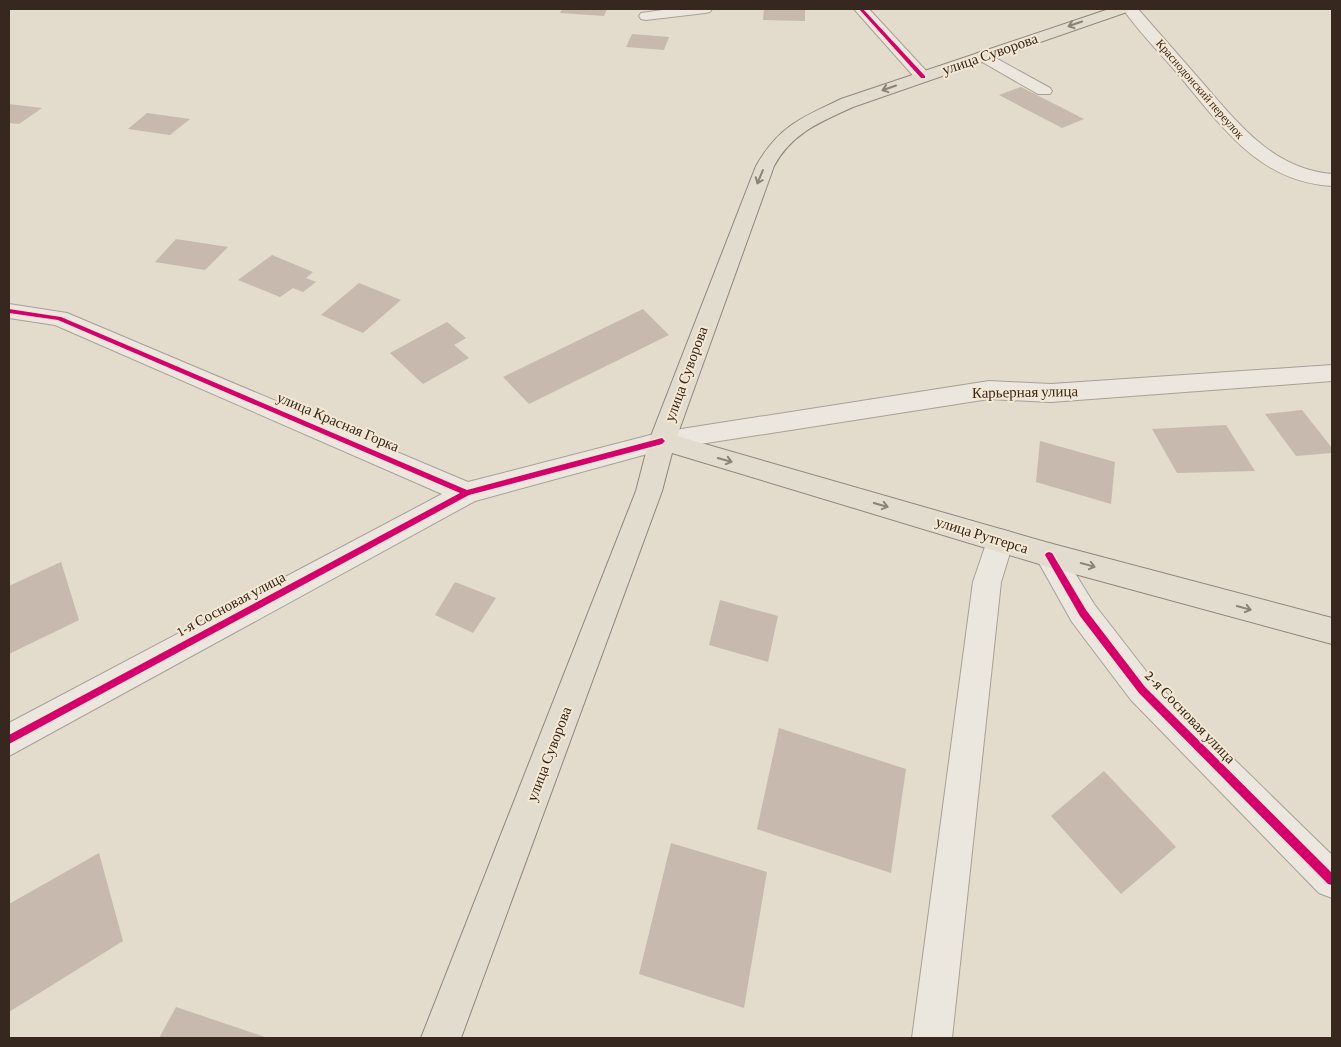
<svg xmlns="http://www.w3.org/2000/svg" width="1341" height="1047" font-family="'Crimson Pro',serif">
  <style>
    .building { fill: #c7b9ad }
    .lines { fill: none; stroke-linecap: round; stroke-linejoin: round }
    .minor-casing { stroke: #a8a096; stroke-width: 2 }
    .major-casing { stroke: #8e867c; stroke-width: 2 }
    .minor { fill: #ebe6de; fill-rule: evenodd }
    .major { fill: #e2dccf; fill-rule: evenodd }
    .cycleway-casing { stroke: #f4e8d3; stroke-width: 3 }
    .cycleway { fill: #d6006c; fill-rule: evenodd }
    .oneway { stroke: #8c8276 }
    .labels { text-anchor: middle; stroke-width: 4; stroke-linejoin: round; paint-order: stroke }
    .far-street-label { font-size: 12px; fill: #36281e; stroke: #f4e8d3 }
    .street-label { font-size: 15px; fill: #36281e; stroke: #f4e8d3 }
  </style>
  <rect width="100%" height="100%" fill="#e3dbcc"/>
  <!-- building -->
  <path class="building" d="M 562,9 L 607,9 L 604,16 L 560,13 Z
    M 764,9 L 805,10 L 805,21 L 763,20 Z
    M 632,34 L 669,37 L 664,50 L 626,47 Z
    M 1021,87 L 1084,119 L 1062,128 L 999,95 Z
    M 9,104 L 42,108 L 19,124 L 9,123 Z
    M 147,113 L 190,119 L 170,135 L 128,129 Z
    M 176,239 L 228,247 L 205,270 L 155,262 Z
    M 272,255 L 313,272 L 306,278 L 316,282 L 303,292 L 293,288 L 280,297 L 238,280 Z
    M 359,283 L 401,300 L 363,333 L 321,315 Z
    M 643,309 L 669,335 L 529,404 L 503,377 Z
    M 447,322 L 466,338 L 454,345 L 469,358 L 423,384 L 390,353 Z
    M 1302,410 L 1332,448 L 1332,453 L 1296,456 L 1265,414 Z
    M 1226,425 L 1255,471 L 1177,473 L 1152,429 Z
    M 1040,441 L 1115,462 L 1111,504 L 1036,482 Z
    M 61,562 L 79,620 L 9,654 L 9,586 Z
    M 455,582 L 496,598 L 473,633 L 435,615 Z
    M 720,600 L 778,616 L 768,662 L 709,645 Z
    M 779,728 L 906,769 L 891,873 L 757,829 Z
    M 1104,771 L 1176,847 L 1121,894 L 1051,816 Z
    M 671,843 L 767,872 L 744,1008 L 639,974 Z
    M 99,853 L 123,941 L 9,1012 L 9,904 Z
    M 176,1007 L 268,1038 L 159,1038 Z"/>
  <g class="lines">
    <defs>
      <path id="minor" d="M 670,9 L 712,9 L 710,12 L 705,13 L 646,20 L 641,19 L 639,16 L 641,13 Z
        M 854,9 L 869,9 L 929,74 L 931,77 L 929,80 L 917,80 Z
        M 1123,9 L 1138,9 C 1159,33 1180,57 1201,81 C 1238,123 1272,169 1332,174 L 1332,186 C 1258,182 1221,125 1177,73 C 1159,52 1139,32 1123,9 Z
        M 983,51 L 1050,88 L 1052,91 L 1050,94 L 1038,94 L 977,59 L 975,56 L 977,53 Z
        M 9,304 L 67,313 L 468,482 L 662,432 L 989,381 L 1051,384 L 1332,365 L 1332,381 L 1051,402 L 989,399 L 662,450 L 475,501 L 9,756 L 9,723 L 442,494 L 55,325 L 9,318 Z
        M 1000,529 L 1010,532 L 1014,540 L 1001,582 L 952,1038 L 912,1038 L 973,582 L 990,532 Z
        M 1049,543 L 1059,547 L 1094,604 L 1153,680 L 1332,855 L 1332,898 L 1319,893 L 1131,700 L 1072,622 L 1039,563 L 1035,555 L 1039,547 Z"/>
      <path id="major" d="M 1109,9 L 1129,9 L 1127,12 L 853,107 C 820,122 792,133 774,166 L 677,436 L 1049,543 L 1332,618 L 1332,644 L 1049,567 L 672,453 L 662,491 L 461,1038 L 421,1038 L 636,491 L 649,441 L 756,166 C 779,126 801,118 841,99 Z"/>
    </defs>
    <!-- minor casing -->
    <use href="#minor" class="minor-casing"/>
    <!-- major casing -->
    <use href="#major" class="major-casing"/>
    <!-- minor -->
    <use href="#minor" class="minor"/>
    <!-- major -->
    <use href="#major" class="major"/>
    <defs>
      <path id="cycleway" d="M 859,9 L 863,9 L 925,76 L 925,78 L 921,78 Z
        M 9,309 L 61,317 L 467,490 L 662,438 L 665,441 L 662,444 L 469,495 L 9,744 L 9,735 L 460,493 L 58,320 L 9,313 Z
        M 1049,552 L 1052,553 L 1086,610 L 1145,687 L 1332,873 L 1332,885 L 1328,884 L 1139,693 L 1080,616 L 1045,555 L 1046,553 Z"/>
    </defs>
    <!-- cycleway casing -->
    <use href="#cycleway" class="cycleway-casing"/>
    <!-- cycleway -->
    <use href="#cycleway" class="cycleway"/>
  </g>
  <!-- one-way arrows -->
  <defs><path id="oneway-shaft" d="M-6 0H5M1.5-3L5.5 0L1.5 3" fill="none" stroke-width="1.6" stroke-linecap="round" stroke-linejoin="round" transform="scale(1.25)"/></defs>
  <g class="oneway">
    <use href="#oneway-shaft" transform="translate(1075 24) rotate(161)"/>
    <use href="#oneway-shaft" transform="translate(889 88) rotate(161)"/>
    <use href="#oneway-shaft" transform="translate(760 177) rotate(113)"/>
    <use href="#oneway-shaft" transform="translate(725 460) rotate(16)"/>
    <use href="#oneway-shaft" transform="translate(881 505) rotate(16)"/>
    <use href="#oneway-shaft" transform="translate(1088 565) rotate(15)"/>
    <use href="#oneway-shaft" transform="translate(1244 608) rotate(15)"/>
  </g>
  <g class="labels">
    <!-- far-street labels -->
    <g class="far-street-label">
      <text transform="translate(1200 89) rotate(49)" y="4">Краснодонский переулок</text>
    </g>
    <!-- street labels -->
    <g class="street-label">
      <text transform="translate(990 54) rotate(-19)" y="5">улица Суворова</text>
      <text transform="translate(686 374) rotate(-70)" y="5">улица Суворова</text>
      <text transform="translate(1025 392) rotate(-1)" y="5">Карьерная улица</text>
      <text transform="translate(338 422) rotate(23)" y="5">улица Красная Горка</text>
      <text transform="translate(982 535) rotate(17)" y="5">улица Рутгерса</text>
      <text transform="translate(231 604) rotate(-28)" y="5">1-я Сосновая улица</text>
      <text transform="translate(1190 717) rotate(46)" y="5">2-я Сосновая улица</text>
      <text transform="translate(549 754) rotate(-69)" y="5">улица Суворова</text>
    </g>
  </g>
  <!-- border -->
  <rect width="1341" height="1047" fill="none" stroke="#36281e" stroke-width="20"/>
</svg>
